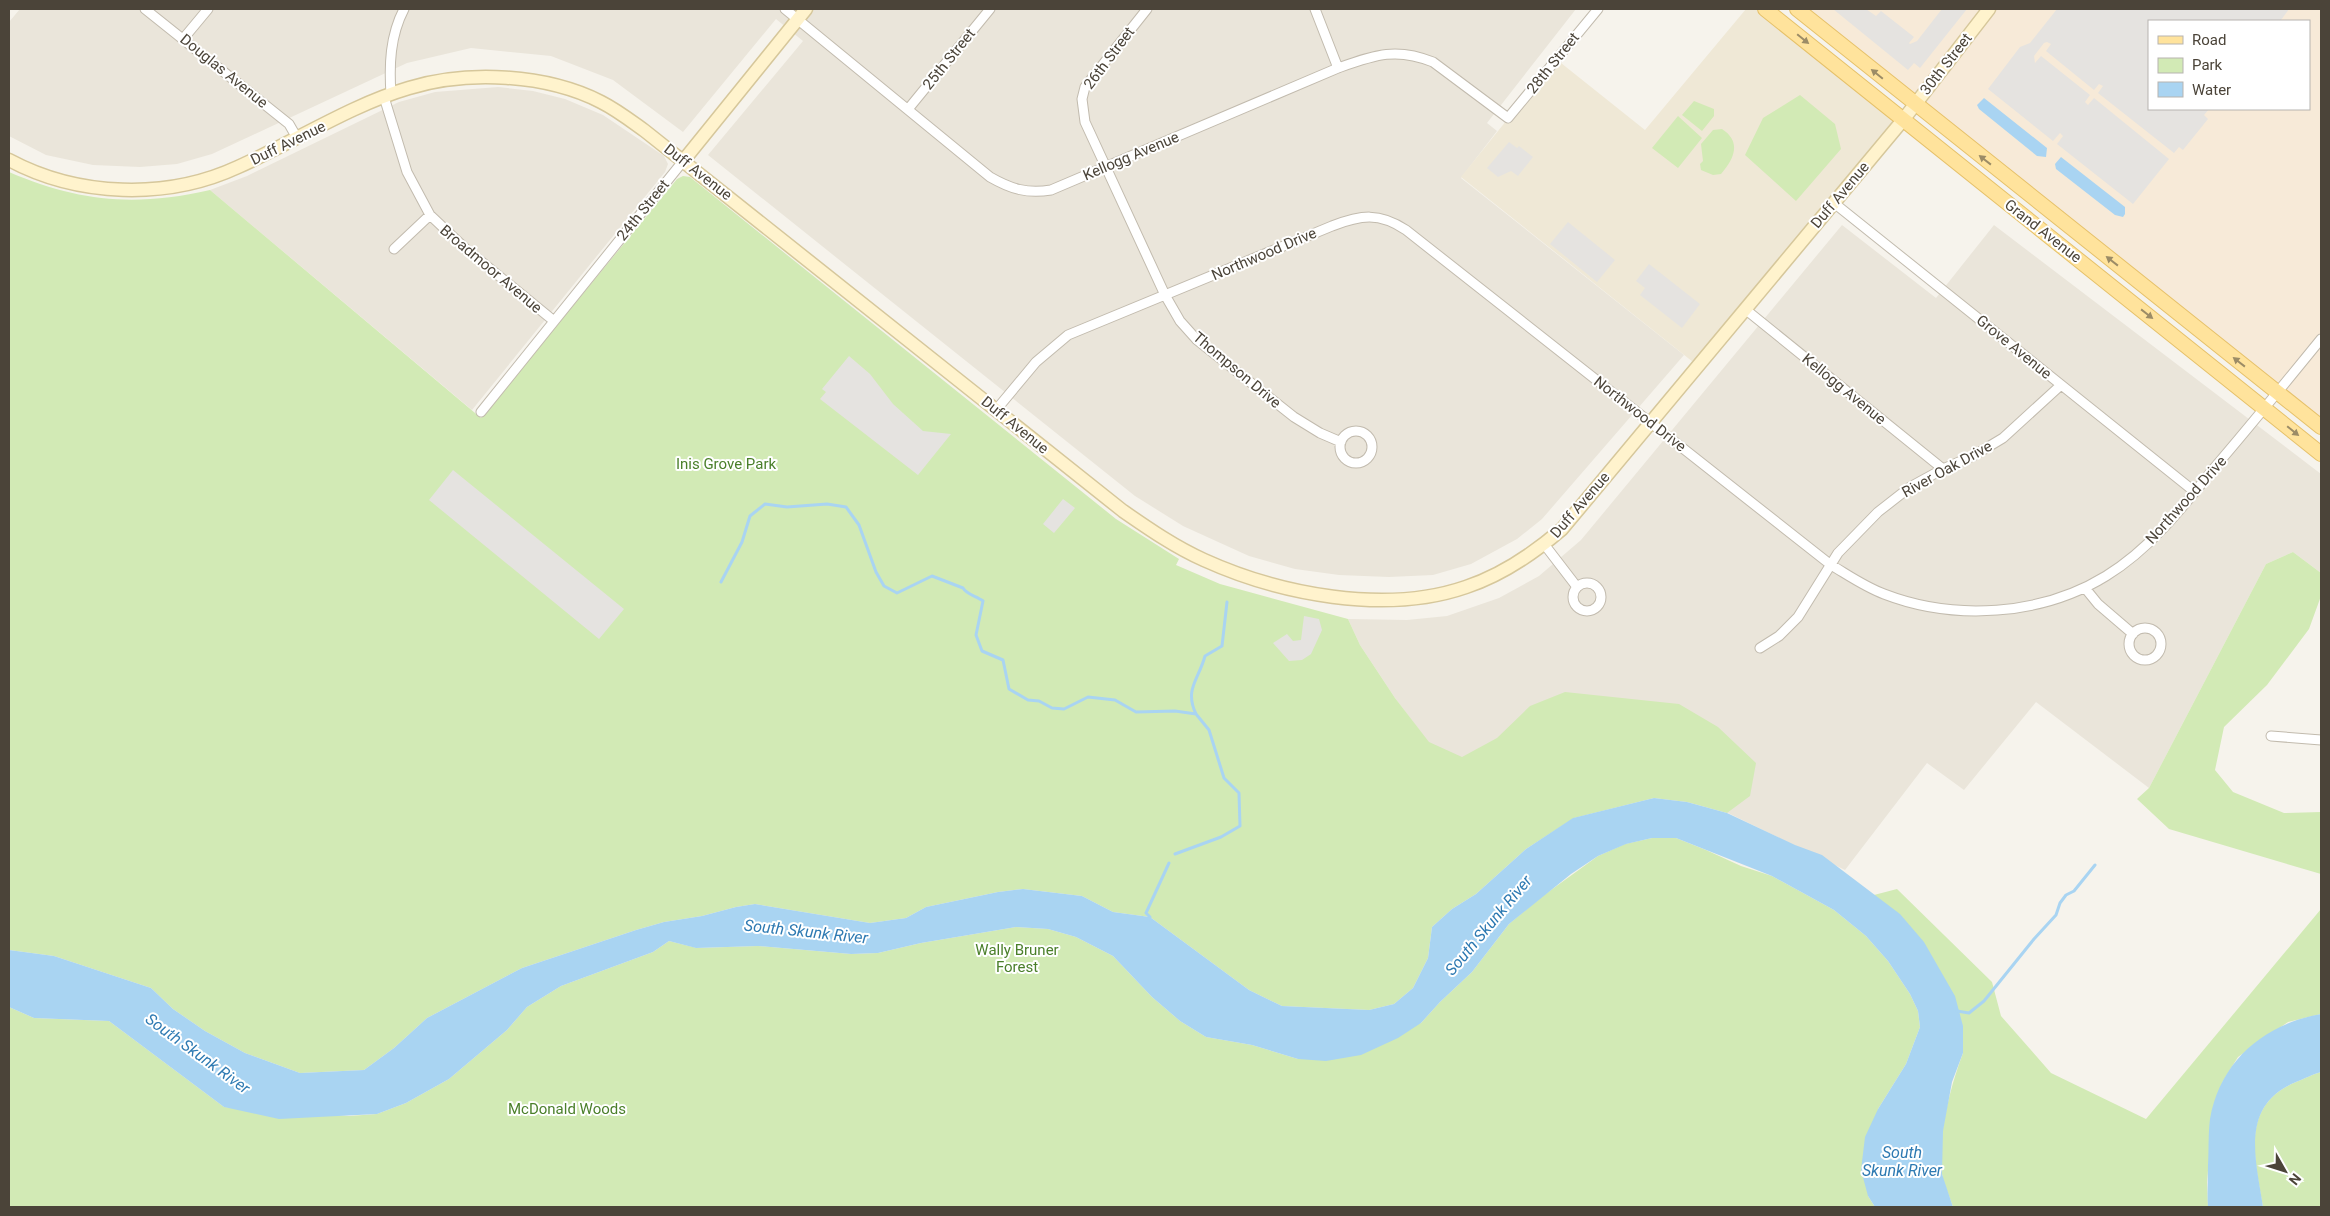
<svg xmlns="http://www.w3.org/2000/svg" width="2330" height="1216" font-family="Roboto,sans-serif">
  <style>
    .residential { fill: #eae5da }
    .commercial { fill: #f7ead8; fill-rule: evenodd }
    .education { fill: #efe8d6 }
    .green { fill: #d2eab5 }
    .parking { fill: #e5e3e0 }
    .water { fill: #a9d4f2 }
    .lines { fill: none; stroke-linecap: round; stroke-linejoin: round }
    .stream { stroke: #a9d4f2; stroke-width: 3 }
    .street-casing { stroke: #c2bbae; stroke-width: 11 }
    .secondary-casing { stroke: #d6c79b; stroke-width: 15 }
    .primary-casing { stroke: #e6c16a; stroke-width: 16 }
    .street { stroke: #fff; stroke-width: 9 }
    .secondary { stroke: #fff3cd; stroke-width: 12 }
    .primary { stroke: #ffe39c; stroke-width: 14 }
    .oneway { fill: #9c8c66 }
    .labels { text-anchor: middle; stroke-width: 4; stroke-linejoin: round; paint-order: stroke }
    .street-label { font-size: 15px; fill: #4b4439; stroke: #fff }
    .park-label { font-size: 15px; fill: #4a7f2a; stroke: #fff }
    .water-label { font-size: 16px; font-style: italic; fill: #2e7ab2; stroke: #fff }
  </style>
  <rect width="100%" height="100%" fill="#f6f3ec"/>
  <!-- residential -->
  <path class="residential" d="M 20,9 L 1576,9 L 1487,123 L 1497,131 L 1461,178 L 1684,355 L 1542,519 L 1517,539 L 1471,564 L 1433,575 L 1389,577 L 1339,575 L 1295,569 L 1249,556 L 1183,526 L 1135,496 L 708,155 L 803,41 L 776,19 L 683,132 L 613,80 L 551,56 L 471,48 L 407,63 L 212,154 L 177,164 L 140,167 L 93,165 L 46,155 L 9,136 L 9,22 Z
    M 498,87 L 533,91 L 565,99 L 603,115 L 664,156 L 668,164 L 665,172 L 472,410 L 210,190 L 247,176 L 399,102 L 435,92 Z
    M 1842,225 L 1936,298 L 1994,225 L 2321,474 L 2321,573 L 2293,552 L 2266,564 L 2149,788 L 2036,702 L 1964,790 L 1927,763 L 1845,870 L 1656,778 L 1499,836 L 1395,698 L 1360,645 L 1348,619 L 1407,620 L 1447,616 L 1499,598 L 1539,576 L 1581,540 Z"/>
  <!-- commercial -->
  <path class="commercial" d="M 1803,9 L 2321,9 L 2321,419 ZM 2149,21 L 2309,21 L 2309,109 L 2149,109 Z"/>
  <!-- education -->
  <path class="education" d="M 1746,9 L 1765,9 L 1903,120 L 1698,366 L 1461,177 L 1556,59 L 1645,130 Z"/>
  <!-- green -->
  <path class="green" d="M 1800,95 L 1835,124 L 1841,149 L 1796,201 L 1745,155 L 1763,118 Z
    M 1694,101 L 1714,109 L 1714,116 L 1702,131 L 1682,115 Z
    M 1678,116 L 1702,138 L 1678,168 L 1652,148 Z
    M 1722,129 C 1742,142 1734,159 1721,174 L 1713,175 L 1701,170 L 1700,164 L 1703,161 L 1701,144 L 1713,130 Z
    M 9,172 C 79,202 135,207 210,190 L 481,418 L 677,179 L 683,176 L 690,177 L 1116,519 L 1179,559 L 1176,565 L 1220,584 L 1348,619 L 1360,645 L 1395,698 L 1429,742 L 1462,757 L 1497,738 L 1530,706 L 1565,692 L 1679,704 L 1718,727 L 1756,763 L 1750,796 L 1727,813 L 1687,802 L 1654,798 L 1574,818 L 1526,849 L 1476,894 L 1452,909 L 1432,927 L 1428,958 L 1413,988 L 1394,1004 L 1369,1010 L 1282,1006 L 1249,990 L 1150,917 L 1113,912 L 1082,896 L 1023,889 L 998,892 L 926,907 L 906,918 L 870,923 L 755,904 L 736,907 L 702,916 L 664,922 L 636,930 L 522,968 L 427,1018 L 394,1048 L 364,1070 L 300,1073 L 245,1053 L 205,1031 L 173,1009 L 151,988 L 54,956 L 9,950 Z
    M 2293,552 L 2321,573 L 2321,596 L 2309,629 L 2267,685 L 2224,727 L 2215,770 L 2233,792 L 2284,813 L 2321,812 L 2321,874 L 2169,829 L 2137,799 L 2149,788 L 2266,564 Z
    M 1652,838 L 1676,838 L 1706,850 L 1741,866 L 1772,876 L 1834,910 L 1866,936 L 1888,961 L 1910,994 L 1918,1011 L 1920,1027 L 1906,1064 L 1878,1109 L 1868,1196 L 1875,1207 L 9,1207 L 9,1007 L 34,1018 L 109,1021 L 224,1107 L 349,1116 L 377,1114 L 406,1103 L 449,1079 L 507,1030 L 527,1007 L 561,986 L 653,952 L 669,941 L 697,948 L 758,946 L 851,954 L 878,953 L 921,943 L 1016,927 L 1048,929 L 1076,937 L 1113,956 L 1152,997 L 1180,1021 L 1206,1037 L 1252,1045 L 1298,1059 L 1421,1023 L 1440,1002 L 1472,972 L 1509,924 L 1540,898 L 1598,856 L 1625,844 Z
    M 1897,889 L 1992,982 L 2001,1016 L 2051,1073 L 2146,1119 L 2321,909 L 2321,1014 L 2288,1022 L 2238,1057 L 2223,1081 L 2214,1104 L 2207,1182 L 2208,1207 L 1953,1207 C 1950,1197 1944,1185 1942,1174 C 1937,1137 1950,1088 1963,1053 L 1874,895 Z
    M 2321,1072 L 2321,1207 L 2263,1207 C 2255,1159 2239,1106 2296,1082 C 2304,1079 2313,1074 2321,1072 Z"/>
  <!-- parking -->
  <path class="parking" d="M 1833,9 L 1866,9 L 1876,16 L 1881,11 L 1914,37 L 1909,43 L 1910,44 L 1917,41 L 1942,9 L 1967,9 L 1920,68 L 1914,63 L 1908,70 Z
    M 2057,9 L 2289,9 L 2281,20 L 2282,21 L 2149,21 L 2149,109 L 2209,109 L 2204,115 L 2208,119 L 2183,150 L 2179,147 L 2174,153 L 2098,93 L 2103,86 L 2099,84 L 2094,90 L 2046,51 L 2051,44 L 2047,42 L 2044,43 L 2034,56 L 2035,63 L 2041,56 L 2090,95 L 2085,102 L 2088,105 L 2094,98 L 2169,159 L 2133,204 L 2057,144 L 2063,136 L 2060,133 L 2053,141 L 1988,89 L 2020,47 L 2030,43 Z
    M 1509,142 L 1517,148 L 1519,146 L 1533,157 L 1518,176 L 1511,171 L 1498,177 L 1487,168 Z
    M 1568,222 L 1615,260 L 1597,282 L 1550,244 Z
    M 1649,264 L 1700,304 L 1682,328 L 1640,295 L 1645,288 L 1636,281 Z
    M 849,356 L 870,374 L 893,404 L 923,431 L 951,434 L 918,475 L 820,399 L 826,392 L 822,389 Z
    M 453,470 L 624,609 L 599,639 L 429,500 Z
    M 1063,499 L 1075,508 L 1054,533 L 1043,524 Z
    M 1304,616 L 1319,619 L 1322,630 L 1311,654 L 1302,660 L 1289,661 L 1273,643 L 1287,634 L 1293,641 L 1301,640 Z"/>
  <!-- water -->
  <path class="water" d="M 1984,98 L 2047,148 L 2046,157 L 2037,156 L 1979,109 L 1977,105 Z
    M 2061,157 L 2125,207 L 2125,214 L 2123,217 L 2115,215 L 2056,169 L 2055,164 Z
    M 1654,798 L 1687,802 L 1727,813 L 1795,845 L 1822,855 L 1900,914 L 1924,942 L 1955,996 L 1963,1026 L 1963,1053 L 1952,1082 L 1943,1131 L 1942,1174 L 1953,1207 L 1875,1207 L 1868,1196 L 1861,1170 L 1865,1137 L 1878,1109 L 1906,1064 L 1920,1027 L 1918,1011 L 1910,994 L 1888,961 L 1866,936 L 1834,910 L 1772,876 L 1676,838 L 1652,838 L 1626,844 L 1598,856 L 1571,874 L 1509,924 L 1472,972 L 1440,1002 L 1421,1023 L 1398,1038 L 1361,1055 L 1326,1061 L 1298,1059 L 1252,1045 L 1206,1037 L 1180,1021 L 1152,997 L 1113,956 L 1076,937 L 1048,929 L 1016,927 L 921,943 L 878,953 L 851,954 L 758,946 L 696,948 L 669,941 L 653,952 L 561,986 L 527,1007 L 507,1030 L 449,1079 L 406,1103 L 377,1114 L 279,1119 L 224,1107 L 109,1021 L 34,1018 L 9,1007 L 9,950 L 54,956 L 151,988 L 173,1009 L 205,1031 L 245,1053 L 300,1073 L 364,1070 L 394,1048 L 427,1018 L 522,968 L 636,930 L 664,922 L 702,916 L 736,907 L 755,904 L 870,923 L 906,918 L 926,907 L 998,892 L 1023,889 L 1082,896 L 1113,912 L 1150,917 L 1249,990 L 1282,1006 L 1369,1010 L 1394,1004 L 1413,988 L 1428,958 L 1432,927 L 1452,909 L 1476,894 L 1526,849 L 1573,818 Z
    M 2321,1014 L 2321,1072 C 2313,1074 2304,1079 2296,1082 C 2239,1106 2256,1159 2263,1207 L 2208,1207 C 2207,1193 2208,1179 2208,1165 C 2209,1150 2208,1135 2210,1119 C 2220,1061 2264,1024 2321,1014 Z"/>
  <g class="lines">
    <!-- stream -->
    <path class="stream" d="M 721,582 L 742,542 L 750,516 L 765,504 L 787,507 L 827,504 L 846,507 L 859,525 L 876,572 L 884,586 L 897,593 L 932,576 L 963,588 C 967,595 977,596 983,601 L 976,635 L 982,651 L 1003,660 L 1009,689 L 1028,700 L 1039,701 L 1052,708 L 1064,709 L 1088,697 L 1115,700 L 1136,712 L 1175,711 L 1196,714 L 1209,730 L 1224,778 L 1239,793 L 1240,826 L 1221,837 L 1175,854
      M 1196,714 C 1184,689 1199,679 1205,656 L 1222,646 L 1227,602
      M 1148,921 L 1150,917 L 1146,913 L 1169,863
      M 1957,1011 L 1969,1013 L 1984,1001 L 2034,939 L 2056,915 L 2060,903 L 2066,895 L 2074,891 L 2095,865"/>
    <defs>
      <path id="street" d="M 145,9 L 289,124 L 297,138
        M 785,9 L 990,177 C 1011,189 1027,194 1051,190 L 1338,68 C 1375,55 1396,47 1433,62 L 1508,118 L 1598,9
        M 1147,9 L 1085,87 L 1082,99 L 1085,122 L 1165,295 L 1180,321 L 1197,340 L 1294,417 L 1320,433 L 1341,442
        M 1315,9 L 1338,68
        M 183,39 L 208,9
        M 391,94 C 389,65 390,36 404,9
        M 384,97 L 407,172 L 430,215 L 466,249 L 554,321
        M 909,108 L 990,9
        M 1834,203 L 2195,492
        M 394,249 L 430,215
        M 1745,309 L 1943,469
        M 996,410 L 1036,362 L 1068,335 L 1332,226 C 1361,215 1379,212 1406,230 L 1831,565 C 1848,575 1865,587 1884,594 C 1954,621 2041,616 2106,576 C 2150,549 2183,507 2215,467 C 2251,425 2286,382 2321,339
        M 481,412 L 684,160
        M1340 447a16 16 0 1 1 32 0a16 16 0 1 1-32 0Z
        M 1544,544 L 1577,587
        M1573 597a14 14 0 1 1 28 0a14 14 0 1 1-28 0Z
        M 2085,588 L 2098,604 L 2133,634
        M2129 644a16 16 0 1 1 32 0a16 16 0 1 1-32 0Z
        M 1760,648 L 1779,636 L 1798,617 L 1838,553 L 1878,512 L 1910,487 L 1943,469 L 1973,456 L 2003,438 L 2061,385
        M 2271,736 L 2321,740"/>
      <path id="secondary" d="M 9,160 C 78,197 167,200 238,167 C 294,142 351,105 409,88 C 468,70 546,74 601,102 C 617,110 631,121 645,131 L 1123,511 C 1149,529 1175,547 1204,560 C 1279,594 1385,615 1466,587 C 1502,575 1533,554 1562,529 L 1903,120 L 1989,9
        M 684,160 L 806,9"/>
      <path id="primary" d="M 1765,9 L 2321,454
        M 1797,9 L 2321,427"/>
    </defs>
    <!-- street casing -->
    <use href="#street" class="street-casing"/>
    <!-- secondary casing -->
    <use href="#secondary" class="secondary-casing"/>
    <!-- primary casing -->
    <use href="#primary" class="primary-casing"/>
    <!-- street -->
    <use href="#street" class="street"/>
    <!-- secondary -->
    <use href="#secondary" class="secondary"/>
    <!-- primary -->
    <use href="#primary" class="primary"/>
  </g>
  <!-- one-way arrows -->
  <defs><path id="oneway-solid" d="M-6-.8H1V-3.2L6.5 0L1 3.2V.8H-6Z" transform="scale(1.25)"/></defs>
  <g class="oneway">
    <use href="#oneway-solid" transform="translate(1803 39) rotate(39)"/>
    <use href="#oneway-solid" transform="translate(1877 74) rotate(-141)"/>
    <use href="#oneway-solid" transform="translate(1985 160) rotate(-142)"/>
    <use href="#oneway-solid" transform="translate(2112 261) rotate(-142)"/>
    <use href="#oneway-solid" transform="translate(2147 314) rotate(38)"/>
    <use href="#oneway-solid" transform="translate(2239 362) rotate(-142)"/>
    <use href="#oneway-solid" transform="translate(2293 431) rotate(39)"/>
  </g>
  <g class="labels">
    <!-- street labels -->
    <g class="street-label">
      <text transform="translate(1109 58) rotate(-53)" y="5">26th Street</text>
      <text transform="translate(949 59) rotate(-51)" y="5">25th Street</text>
      <text transform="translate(1553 63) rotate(-51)" y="5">28th Street</text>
      <text transform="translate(1946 64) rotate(-52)" y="5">30th Street</text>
      <text transform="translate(224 71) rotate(39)" y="5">Douglas Avenue</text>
      <text transform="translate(288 143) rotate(-26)" y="5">Duff Avenue</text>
      <text transform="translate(1131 156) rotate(-23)" y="5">Kellogg Avenue</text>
      <text transform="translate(698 172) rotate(38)" y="5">Duff Avenue</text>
      <text transform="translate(1840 195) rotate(-50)" y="5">Duff Avenue</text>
      <text transform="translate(643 210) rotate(-51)" y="5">24th Street</text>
      <text transform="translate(2043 231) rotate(38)" y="5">Grand Avenue</text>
      <text transform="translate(1264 254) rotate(-23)" y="5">Northwood Drive</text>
      <text transform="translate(491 269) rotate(40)" y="5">Broadmoor Avenue</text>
      <text transform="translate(2014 347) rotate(39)" y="5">Grove Avenue</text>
      <text transform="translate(1237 370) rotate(40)" y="5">Thompson Drive</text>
      <text transform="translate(1844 389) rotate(39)" y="5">Kellogg Avenue</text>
      <text transform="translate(1640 414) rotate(38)" y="5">Northwood Drive</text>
      <text transform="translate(1015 425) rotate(39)" y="5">Duff Avenue</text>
      <text transform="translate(1947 469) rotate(-29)" y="5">River Oak Drive</text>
      <text transform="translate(2186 500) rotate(-48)" y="5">Northwood Drive</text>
      <text transform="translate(1580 505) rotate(-49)" y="5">Duff Avenue</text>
    </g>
    <!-- park labels -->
    <g class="park-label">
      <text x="726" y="469">Inis Grove Park</text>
      <text x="1017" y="955">Wally Bruner<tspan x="1017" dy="17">Forest</tspan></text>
      <text x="567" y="1114">McDonald Woods</text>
    </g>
    <!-- water labels -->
    <g class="water-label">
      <text transform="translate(1488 925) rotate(-50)" y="6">South Skunk River</text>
      <text transform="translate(806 931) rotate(6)" y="6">South Skunk River</text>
      <text transform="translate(198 1053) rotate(36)" y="6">South Skunk River</text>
      <text x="1902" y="1158">South<tspan x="1902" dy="18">Skunk River</tspan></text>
    </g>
  </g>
  <!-- border -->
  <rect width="2330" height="1216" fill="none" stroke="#4b4439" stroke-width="20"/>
  <!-- legend -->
  <rect x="2148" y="20" width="162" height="90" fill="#ffffff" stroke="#b7b4b0"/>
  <rect x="2158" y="36" width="25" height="8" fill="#ffe39c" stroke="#b7b4b0"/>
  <text x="2192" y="45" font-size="15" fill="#4b4439">Road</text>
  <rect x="2158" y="58" width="25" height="15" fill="#d2eab5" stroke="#b7b4b0"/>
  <text x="2192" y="70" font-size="15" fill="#4b4439">Park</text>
  <rect x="2158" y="82" width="25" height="15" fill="#a9d4f2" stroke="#b7b4b0"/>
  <text x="2192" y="95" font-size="15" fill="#4b4439">Water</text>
  <!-- north arrow -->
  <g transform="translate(2285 1171) rotate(129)" stroke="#ffffff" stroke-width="4" paint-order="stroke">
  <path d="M0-4L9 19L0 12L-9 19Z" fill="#4b4439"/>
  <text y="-8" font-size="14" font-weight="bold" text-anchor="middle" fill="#4b4439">N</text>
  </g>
</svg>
